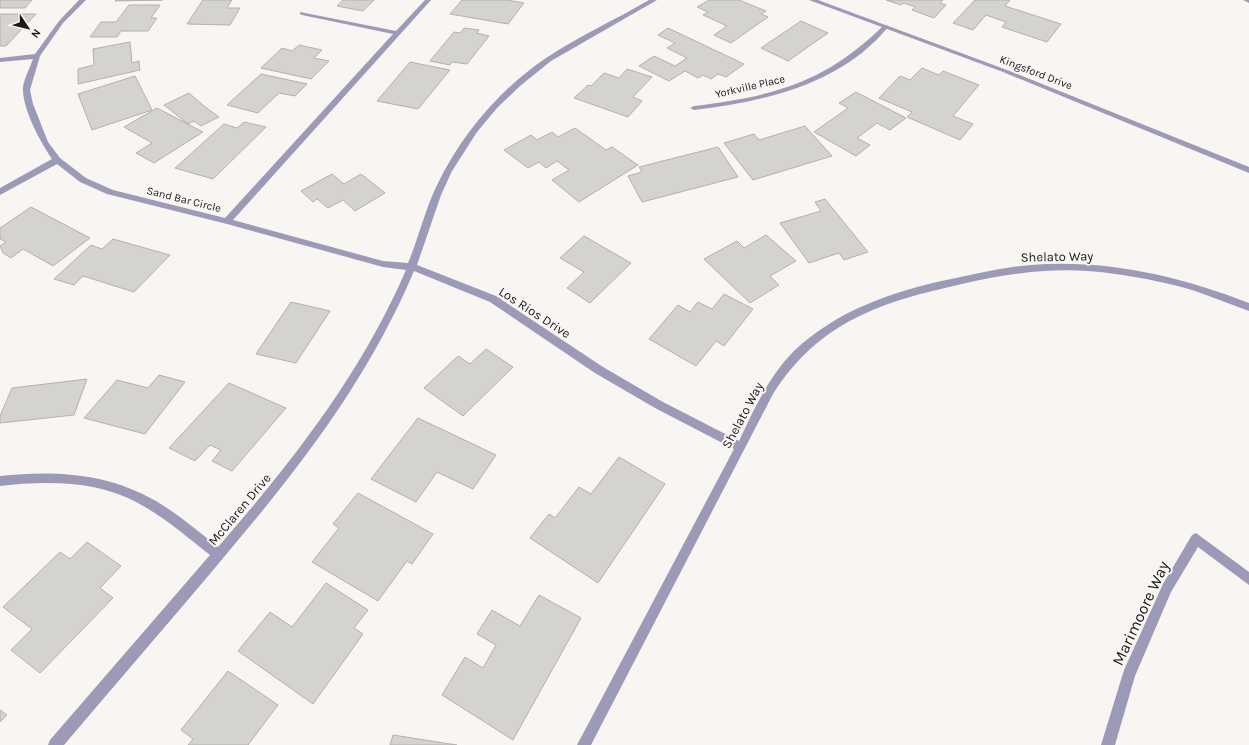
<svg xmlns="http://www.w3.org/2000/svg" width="1249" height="745" font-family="Karla,sans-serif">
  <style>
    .building { fill: #d5d3d0; stroke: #b3b1ae }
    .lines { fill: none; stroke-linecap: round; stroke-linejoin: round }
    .minor { fill: #9c9ab7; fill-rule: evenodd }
    .tertiary { fill: #9c9ab7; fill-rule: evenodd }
    .labels { text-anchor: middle; stroke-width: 4; stroke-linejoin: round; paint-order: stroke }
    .far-street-label { font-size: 11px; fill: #1a1919; stroke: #f9f5f3 }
    .street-label { font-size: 13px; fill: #1a1919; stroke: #f9f5f3 }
    .near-street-label { font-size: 16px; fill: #1a1919; stroke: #f9f5f3 }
  </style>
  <rect width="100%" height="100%" fill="#f9f5f3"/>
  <!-- building -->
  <path class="building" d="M 0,0 L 32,0 L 25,8 L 0,8 Z
    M 116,0 L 163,0 L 115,1 Z
    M 203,0 L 232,0 L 227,8 L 240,8 L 230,25 L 187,24 Z
    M 343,0 L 374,0 L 363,11 L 337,6 Z
    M 462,0 L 507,0 L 524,3 L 508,24 L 450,14 Z
    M 709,0 L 739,0 L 766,11 L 761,14 L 768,17 L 731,43 L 714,35 L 727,26 L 703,15 L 708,12 L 697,7 Z
    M 886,0 L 943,0 L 940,3 L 946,5 L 934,18 L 912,10 L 915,7 L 904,3 L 901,5 Z
    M 975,0 L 1010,0 L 1005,6 L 1061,24 L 1047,42 L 1002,27 L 1006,22 L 986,15 L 973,30 L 953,23 Z
    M 129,5 L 160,5 L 151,18 L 157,18 L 148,31 L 121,31 L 117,37 L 90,37 L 101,22 L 116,22 Z
    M 0,14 L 36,14 L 6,46 L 0,46 Z
    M 801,21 L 828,33 L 788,61 L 761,48 Z
    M 464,28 L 479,30 L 477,33 L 489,36 L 467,64 L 452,62 L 450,65 L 430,61 L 454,32 L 460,33 Z
    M 668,28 L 744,64 L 726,77 L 718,74 L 711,79 L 703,75 L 698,78 L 685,71 L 669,81 L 639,66 L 654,56 L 675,66 L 687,58 L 667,48 L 675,43 L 658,35 Z
    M 130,42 L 132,63 L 139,61 L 140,70 L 78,84 L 78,69 L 94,65 L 93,49 Z
    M 299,45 L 322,50 L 314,58 L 329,61 L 311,79 L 261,68 L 282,48 L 292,51 Z
    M 410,62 L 450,70 L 418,109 L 377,101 Z
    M 922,68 L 939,75 L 943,71 L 979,85 L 953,116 L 973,124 L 960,140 L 907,117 L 912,112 L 879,98 L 900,76 L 910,80 Z
    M 627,69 L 652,77 L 633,97 L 642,101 L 628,117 L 574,98 L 588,85 L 591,86 L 604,73 L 619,78 Z
    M 261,74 L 307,84 L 295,96 L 279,93 L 258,113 L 227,105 Z
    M 135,76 L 152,110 L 92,130 L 78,94 Z
    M 856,92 L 906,118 L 890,130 L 877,123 L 857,138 L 870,145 L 856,156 L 814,132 L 848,108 L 839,103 Z
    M 189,93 L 204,106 L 219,117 L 201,126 L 194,121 L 188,124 L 164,105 Z
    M 157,108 L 203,132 L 154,163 L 136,153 L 152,143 L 124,127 Z
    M 244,122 L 266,127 L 213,179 L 175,168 L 224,124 L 237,128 Z
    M 805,126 L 832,156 L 753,180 L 724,143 L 754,134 L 759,140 Z
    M 575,128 L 606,150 L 612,147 L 638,165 L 579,202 L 552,180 L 569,170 L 557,161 L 546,168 L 539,162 L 528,168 L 504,150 L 531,135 L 537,140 L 552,132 L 558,137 Z
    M 718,147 L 738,177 L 642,202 L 628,176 L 642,172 L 639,167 Z
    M 332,174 L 344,184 L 361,174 L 385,193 L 355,211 L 343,200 L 328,208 L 317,199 L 313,202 L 301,191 Z
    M 825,199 L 868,252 L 844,260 L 839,253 L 809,263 L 780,223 L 821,211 L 815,202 Z
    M 31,207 L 90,238 L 53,266 L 23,249 L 11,258 L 3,253 L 0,246 L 6,242 L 0,239 L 0,228 Z
    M 766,235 L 796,261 L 770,276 L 779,285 L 750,303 L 704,259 L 737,241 L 744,248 Z
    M 584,236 L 631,263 L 590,303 L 567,288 L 584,272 L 560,258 Z
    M 113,239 L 170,255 L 134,292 L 83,276 L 74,285 L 54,279 L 91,245 L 102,249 Z
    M 724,294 L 753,309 L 724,346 L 716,341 L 696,366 L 649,339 L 678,305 L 690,312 L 698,302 L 712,309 Z
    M 291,302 L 330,311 L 296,363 L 256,354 Z
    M 486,349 L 513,367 L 463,416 L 424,388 L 458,356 L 470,364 Z
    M 159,375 L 185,382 L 145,434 L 84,418 L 117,380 L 148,388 Z
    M 87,379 L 74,415 L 0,423 L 0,416 L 12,388 Z
    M 229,383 L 286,408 L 232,471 L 212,461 L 221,450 L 210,445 L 195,461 L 169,448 Z
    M 418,418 L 496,455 L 473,489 L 437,472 L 416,502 L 371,479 Z
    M 619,457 L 665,484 L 598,583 L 530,538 L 549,514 L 555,518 L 579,487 L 591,494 Z
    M 358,493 L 433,534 L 412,564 L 407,561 L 378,601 L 312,562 L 339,528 L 333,524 Z
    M 87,542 L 121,566 L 100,588 L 113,598 L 40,673 L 11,650 L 32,629 L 3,607 L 60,552 L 70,559 Z
    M 326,583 L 368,610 L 354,628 L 363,634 L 313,704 L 238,651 L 270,612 L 292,627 Z
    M 539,595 L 581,618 L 513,740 L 442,695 L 465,657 L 483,668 L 496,645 L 477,634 L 492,610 L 520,626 Z
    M 228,671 L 278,705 L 248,745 L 188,745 L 193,739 L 181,730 Z
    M 0,710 L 7,715 L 0,722 Z
    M 393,735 L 457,745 L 390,745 Z"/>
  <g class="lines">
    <!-- minor -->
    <path class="minor" d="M 79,0 L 86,0 L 63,23 L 40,56 L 30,90 L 33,104 L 48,142 L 60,158 L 86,178 L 113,190 L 225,218 L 393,34 L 302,15 L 300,14 L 300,12 L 396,31 L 425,0 L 431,0 L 233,220 L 383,261 L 408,263 C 419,237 425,209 438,183 C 462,134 500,89 546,58 C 579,36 615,20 649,0 L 657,0 L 551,61 L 520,86 L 497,108 L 477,132 L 452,171 L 441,195 L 417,265 L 496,296 L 603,367 L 663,402 L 739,441 C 754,409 769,376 794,351 C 837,310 894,291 951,279 C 977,274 1004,267 1031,265 C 1106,259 1179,276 1249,303 L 1249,311 C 1232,305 1215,298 1198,292 C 1171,283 1143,278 1115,274 C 1062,266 1014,272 962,284 C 881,302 820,321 773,394 L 591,745 L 577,745 L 734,449 L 655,408 L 595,373 L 490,302 L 414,271 C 364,389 290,479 209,575 C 161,632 112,688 64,745 L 48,745 L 50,740 L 210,555 C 187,537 164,517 138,503 C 96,480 46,481 0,486 L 0,476 C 54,470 108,473 156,501 C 178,514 198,531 218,547 C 292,462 361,374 406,270 L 383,267 L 227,224 L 107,194 L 80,182 L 57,164 L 0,195 L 0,188 L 52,159 C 41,143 24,112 23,91 C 22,82 30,68 33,59 L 0,62 L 0,58 L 35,54 L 59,21 Z
      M 1243,0 L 1249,0 L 1249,3 Z
      M 884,25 L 889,26 C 841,85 765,101 694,110 L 690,108 L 694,106 C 774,96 825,83 884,25 Z
      M 1196,533 L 1249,572 L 1249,585 L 1198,547 L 1171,592 L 1135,676 L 1115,745 L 1101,745 L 1124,670 L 1163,584 L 1192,535 Z"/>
    <!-- tertiary -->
    <path class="tertiary" d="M 809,0 L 818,0 L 1007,70 L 1249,167 L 1249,173 L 1003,72 Z"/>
  </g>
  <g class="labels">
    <!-- far-street labels -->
    <g class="far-street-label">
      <text transform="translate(1036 72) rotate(21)" y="4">Kingsford Drive</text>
      <text transform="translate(750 86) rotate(-13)" y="4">Yorkville Place</text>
      <text transform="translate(184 199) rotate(14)" y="4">Sand Bar Circle</text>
    </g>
    <!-- street labels -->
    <g class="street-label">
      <text transform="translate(1057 256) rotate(-1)" y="5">Shelato Way</text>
      <text transform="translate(535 312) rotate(33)" y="5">Los Rios Drive</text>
      <text transform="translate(742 415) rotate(-62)" y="5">Shelato Way</text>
      <text transform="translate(239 509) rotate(-50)" y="5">McClaren Drive</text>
    </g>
    <!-- near-street labels -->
    <g class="near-street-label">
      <text transform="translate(1140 613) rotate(-65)" y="6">Marimoore Way</text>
    </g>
  </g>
  <!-- north arrow -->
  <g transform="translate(28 28) rotate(125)" stroke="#f9f5f3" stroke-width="3" paint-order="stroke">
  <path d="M0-3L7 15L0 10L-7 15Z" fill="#1a1919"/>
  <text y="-6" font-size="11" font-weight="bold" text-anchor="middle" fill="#1a1919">N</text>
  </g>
</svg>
